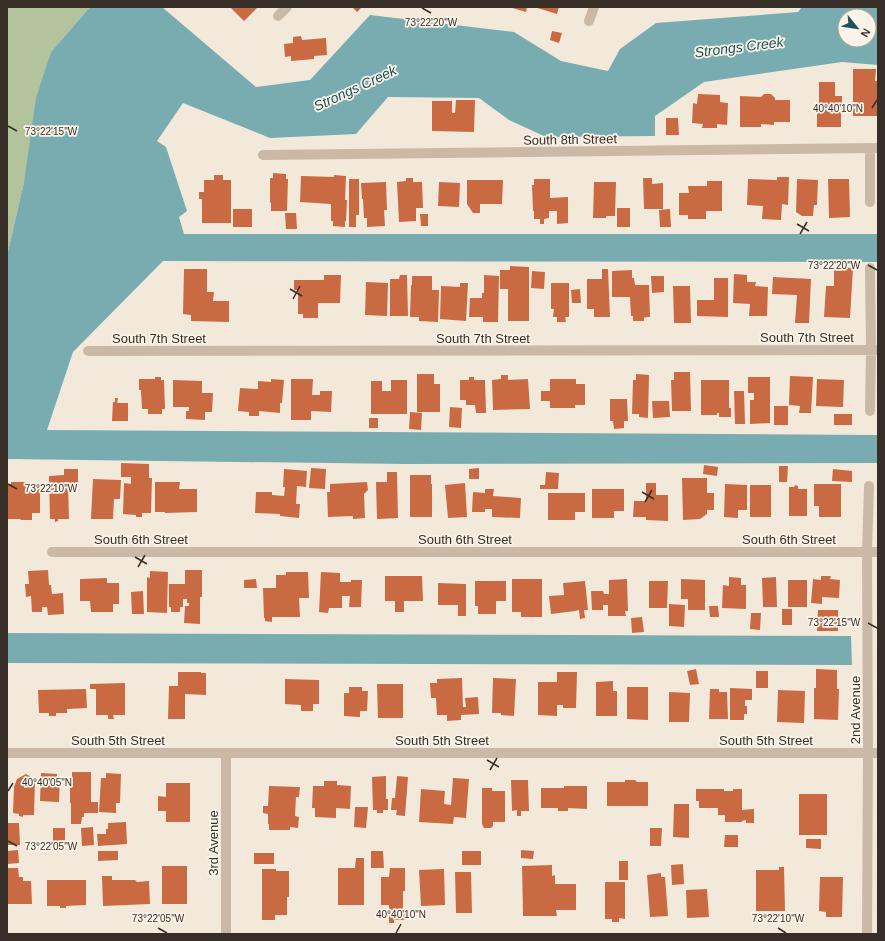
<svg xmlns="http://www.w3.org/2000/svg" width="885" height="941" font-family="Arial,sans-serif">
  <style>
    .green { fill: #b3c39b }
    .water { fill: #79acb1; fill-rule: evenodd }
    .building { fill: #ca6a42 }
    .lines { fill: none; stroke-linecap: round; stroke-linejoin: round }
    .minor { stroke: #cbb9a7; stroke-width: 10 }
    .ticks { fill: none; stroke: #382e28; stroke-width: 1.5 }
    .labels { text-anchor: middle; stroke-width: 3.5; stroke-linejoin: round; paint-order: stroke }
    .street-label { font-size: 13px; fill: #382e28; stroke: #faf3e8 }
    .water-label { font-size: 14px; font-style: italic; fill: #1c535b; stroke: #faf3e8 }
    .ticks-label { font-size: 10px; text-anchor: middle; fill: #382e28; stroke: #faf3e8; stroke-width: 3.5; stroke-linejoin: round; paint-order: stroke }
  </style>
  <rect width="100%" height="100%" fill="#f3e9db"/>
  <!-- green -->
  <path class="green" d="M 7,7 L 90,7 L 51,52 L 24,182 L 7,256 Z"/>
  <!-- water -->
  <path class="water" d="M 90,7 L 162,7 L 256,87 L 310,80 L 370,15 L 514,32 L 561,61 L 608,71 L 620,49 L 656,23 L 798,12 L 802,7 L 878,7 L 878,65 L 842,62 L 704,82 L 655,116 L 655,136 L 546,137 L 509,120 L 479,98 L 388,97 L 356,134 L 270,138 L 183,103 L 157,141 L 166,147 L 187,211 L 179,217 L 184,234 L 878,234 L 878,262 L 163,261 L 73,352 L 47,430 L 878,435 L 878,463 L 404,464 L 7,459 L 7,256 L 24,182 L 36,98 L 51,52 ZM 845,16 L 869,16 L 869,40 L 845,40 Z
    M 7,633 L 851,636 L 852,665 L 7,663 Z"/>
  <!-- building -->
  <path class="building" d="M 230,7 L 258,7 L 244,21 Z
    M 352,7 L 362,7 L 357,12 Z
    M 509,7 L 527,7 L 526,12 Z
    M 534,7 L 559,7 L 557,14 Z
    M 552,31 L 562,33 L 559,43 L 550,40 Z
    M 301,36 L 302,40 L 326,38 L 327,55 L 314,56 L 314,59 L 291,61 L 291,56 L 285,57 L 284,44 L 293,43 L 293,37 Z
    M 853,69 L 876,69 L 875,81 L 878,81 L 878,116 L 853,116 Z
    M 819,82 L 835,82 L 835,96 L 842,96 L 842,105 L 839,105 L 839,112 L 841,112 L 841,127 L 817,127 L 817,108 L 819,108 Z
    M 698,94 L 720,95 L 720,102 L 728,103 L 727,125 L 717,124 L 717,128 L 702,128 L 703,124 L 692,123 L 693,103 L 697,104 Z
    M 764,94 L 771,94 L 775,98 L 775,100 L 790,100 L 790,122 L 774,122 L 774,125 L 761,124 L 761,127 L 740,127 L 740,96 L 761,97 Z
    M 456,100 L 475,100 L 474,132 L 432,131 L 432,101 L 452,101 L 452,113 L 455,113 Z
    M 666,118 L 678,118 L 679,135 L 666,135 Z
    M 273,173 L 286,174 L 286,179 L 288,179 L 287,211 L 271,211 L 271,203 L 270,202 L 270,178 L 273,178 Z
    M 214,175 L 223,175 L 223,180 L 231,180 L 231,223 L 202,223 L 202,199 L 199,199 L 199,192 L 204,192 L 204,180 L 214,180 Z
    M 334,175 L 346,176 L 345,200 L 347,200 L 346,221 L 345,221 L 345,227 L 333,226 L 333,221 L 331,221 L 331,204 L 300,202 L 301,176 L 334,177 Z
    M 777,177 L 789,177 L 788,205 L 782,204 L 781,220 L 762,219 L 763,206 L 747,205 L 748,179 L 777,180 Z
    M 406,178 L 413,178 L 413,182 L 422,182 L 423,208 L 416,208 L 416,221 L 399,222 L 397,182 L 406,181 Z
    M 643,178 L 652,178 L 652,184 L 663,183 L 663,209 L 644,209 Z
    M 349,179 L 359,179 L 359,215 L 356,215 L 356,227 L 349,227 Z
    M 534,179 L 550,179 L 550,198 L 568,197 L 568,223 L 557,224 L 557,211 L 549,211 L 549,218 L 544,219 L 544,224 L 540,224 L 540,219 L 534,219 L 534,211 L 533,211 L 532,185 L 534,185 Z
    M 797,179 L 818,180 L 817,205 L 814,205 L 813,216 L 802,216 L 796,212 Z
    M 828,179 L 849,179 L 850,217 L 829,218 Z
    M 467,180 L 503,180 L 502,204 L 480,204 L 480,213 L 473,213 L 467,204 Z
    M 707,181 L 722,181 L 722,211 L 706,211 L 706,219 L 688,219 L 688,215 L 679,215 L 679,193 L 689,193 L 688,186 L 707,186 Z
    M 386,182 L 387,210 L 384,210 L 385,226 L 367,227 L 367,218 L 364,218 L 363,199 L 362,199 L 361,183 Z
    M 439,182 L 460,183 L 459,207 L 438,206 Z
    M 594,182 L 616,182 L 615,216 L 606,216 L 606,218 L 593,218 Z
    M 617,208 L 630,208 L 630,227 L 617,227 Z
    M 233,209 L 252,209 L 252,227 L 233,227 Z
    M 670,209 L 671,227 L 660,227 L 659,210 Z
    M 285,213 L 296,213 L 297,229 L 286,229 Z
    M 420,214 L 428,214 L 428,226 L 421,226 Z
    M 510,266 L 529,267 L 529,321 L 508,321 L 508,289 L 500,289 L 500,270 L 510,270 Z
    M 834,267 L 853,268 L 850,318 L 824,317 L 826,286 L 834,286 Z
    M 184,269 L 207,269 L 207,292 L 214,292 L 213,301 L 229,301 L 229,322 L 191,321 L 191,315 L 183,314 Z
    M 602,269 L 608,269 L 610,317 L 594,317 L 594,309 L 587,309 L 587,279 L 602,279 Z
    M 632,270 L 632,278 L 634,278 L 635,285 L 649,285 L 650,317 L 646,317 L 646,318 L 644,317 L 644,321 L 633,321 L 633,316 L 631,316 L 630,297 L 612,297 L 612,271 Z
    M 532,271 L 545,272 L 544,289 L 531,288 Z
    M 734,274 L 747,275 L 747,282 L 756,282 L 755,286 L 768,287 L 767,316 L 749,316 L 750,304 L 733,303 Z
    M 324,275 L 341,275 L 340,303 L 318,303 L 318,318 L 303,318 L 303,314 L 298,314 L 298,290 L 294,290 L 294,280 L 324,280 Z
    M 400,275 L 407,275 L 408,316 L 390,316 L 390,279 L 399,279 Z
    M 484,275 L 499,276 L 498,322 L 483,322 L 483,317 L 469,317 L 470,298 L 482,298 L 482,293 L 484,293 Z
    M 412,276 L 432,276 L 432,290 L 439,290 L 438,322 L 419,321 L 419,317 L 410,317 L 411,285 L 412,285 Z
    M 651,276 L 664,276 L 664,292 L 652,293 Z
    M 773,277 L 811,279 L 809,323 L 795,323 L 797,295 L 772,294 Z
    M 714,278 L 728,278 L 728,317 L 697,316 L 697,300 L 714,300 Z
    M 366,282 L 388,283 L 387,316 L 365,315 Z
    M 460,283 L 468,283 L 466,321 L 440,319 L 441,286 L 460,287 Z
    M 551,283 L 569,283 L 569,317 L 565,317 L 566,322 L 557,322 L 557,317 L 553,317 L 554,309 L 551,309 Z
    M 673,286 L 690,286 L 691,323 L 674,323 Z
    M 580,289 L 581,303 L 572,303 L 571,290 Z
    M 674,372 L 690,372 L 691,411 L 672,411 L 671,380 L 674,380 Z
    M 417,374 L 434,374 L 434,384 L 440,384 L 440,412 L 417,412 Z
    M 636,374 L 649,375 L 648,418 L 639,417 L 639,414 L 632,414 L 633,380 L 636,380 Z
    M 501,375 L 508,375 L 508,380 L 528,379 L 530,409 L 493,410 L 492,380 L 501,379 Z
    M 790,376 L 813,377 L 811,413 L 799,413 L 800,406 L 789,405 Z
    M 155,377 L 161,377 L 161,380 L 164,380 L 165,409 L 162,409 L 162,414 L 148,414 L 148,409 L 142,409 L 141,390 L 139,390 L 139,379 L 155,379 Z
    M 469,377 L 474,377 L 474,380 L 485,380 L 486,413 L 476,413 L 475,405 L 466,405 L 466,400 L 460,400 L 460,380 L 469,380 Z
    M 748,377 L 770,377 L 770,423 L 750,424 L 750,400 L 754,400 L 754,393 L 748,393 Z
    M 271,379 L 284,380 L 282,403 L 280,403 L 280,413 L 259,411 L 259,416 L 249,416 L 249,412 L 238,411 L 240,388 L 258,389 L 258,381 L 271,382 Z
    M 291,379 L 313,379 L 312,395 L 320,395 L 320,391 L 332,391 L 331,412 L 311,411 L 311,420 L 291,420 Z
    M 550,379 L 576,379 L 576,384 L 585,384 L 585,405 L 575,405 L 575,408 L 550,408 L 550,401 L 541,401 L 541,391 L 550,391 Z
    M 817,379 L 844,380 L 843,407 L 816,406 Z
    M 173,380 L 202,381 L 202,393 L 213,393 L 212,412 L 205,412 L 205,420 L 186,419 L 186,411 L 189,411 L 189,407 L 173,407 Z
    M 391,380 L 407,380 L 407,414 L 371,414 L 371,381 L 382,381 L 382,391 L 391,391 Z
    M 701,380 L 729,380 L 729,408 L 731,408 L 731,417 L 719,417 L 719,413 L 717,413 L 717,415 L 701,415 Z
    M 734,391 L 744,391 L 745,424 L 735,424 Z
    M 115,398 L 118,398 L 117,403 L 128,403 L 128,421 L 112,421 L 113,402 L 115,402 Z
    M 610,399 L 627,399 L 628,421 L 624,421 L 624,428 L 614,429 L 613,421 L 610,421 Z
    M 652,401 L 669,401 L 670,417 L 653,418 Z
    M 774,406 L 788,406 L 788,425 L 774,425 Z
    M 450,407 L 462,408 L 461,428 L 449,427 Z
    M 410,412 L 422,413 L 421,430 L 409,429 Z
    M 834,414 L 852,414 L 852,425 L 834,425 Z
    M 369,418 L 378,418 L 378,428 L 369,428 Z
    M 121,463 L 149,464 L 149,478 L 152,478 L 151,513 L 142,513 L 142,517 L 136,517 L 136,515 L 123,514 L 124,483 L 131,484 L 131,477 L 121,477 Z
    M 704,465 L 718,467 L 717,476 L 703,474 Z
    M 779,466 L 788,466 L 787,482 L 779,482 Z
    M 311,468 L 326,469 L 325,489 L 309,488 Z
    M 479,468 L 479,479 L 469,479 L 469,469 Z
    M 64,469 L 78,469 L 78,485 L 68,485 L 69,519 L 58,519 L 58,521 L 55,522 L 55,519 L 50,519 L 49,476 L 64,475 Z
    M 284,469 L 307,471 L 306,487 L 297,486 L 296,504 L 300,504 L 299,518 L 280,516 L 280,514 L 255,513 L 256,492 L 272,492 L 272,495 L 284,496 L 285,487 L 283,487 Z
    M 833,469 L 852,471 L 852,482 L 832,481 Z
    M 387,472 L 397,472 L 398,518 L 377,519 L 376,482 L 387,482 Z
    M 546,472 L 559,473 L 558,489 L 540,489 L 540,485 L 545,485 Z
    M 410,475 L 431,475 L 431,484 L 432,484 L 432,517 L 410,517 Z
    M 682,478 L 707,478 L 707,493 L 714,493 L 714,510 L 707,510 L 707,514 L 700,519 L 683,520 Z
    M 93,479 L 121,480 L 120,499 L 114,499 L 113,519 L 91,519 Z
    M 11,482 L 29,482 L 29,488 L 40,488 L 40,513 L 32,513 L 32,520 L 21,520 L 20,519 L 7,519 L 7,485 L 11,484 Z
    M 155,482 L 180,482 L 179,489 L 197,489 L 197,512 L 165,513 L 165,512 L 155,512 Z
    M 367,482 L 368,490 L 364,494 L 365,518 L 353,519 L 353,516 L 328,517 L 327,492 L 330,492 L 330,484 Z
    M 465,483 L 467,517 L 448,518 L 445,485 Z
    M 646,483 L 656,483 L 656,495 L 668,495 L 668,521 L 646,520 L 646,517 L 633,517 L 634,501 L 646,501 Z
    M 725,484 L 747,485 L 747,510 L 738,510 L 738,518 L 724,517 Z
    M 814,484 L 841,484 L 841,517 L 819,517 L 819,506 L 814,506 Z
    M 750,485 L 771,485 L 771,517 L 750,517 Z
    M 795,485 L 798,486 L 798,489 L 807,489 L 807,516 L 789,516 L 789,487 L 794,487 Z
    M 485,489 L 494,489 L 493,496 L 521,498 L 520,518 L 492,517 L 492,509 L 485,509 L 485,512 L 472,512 L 473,492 L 485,493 Z
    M 592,489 L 624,489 L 624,511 L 614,511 L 614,518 L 592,518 Z
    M 548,493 L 585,493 L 585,512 L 575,512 L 575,520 L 548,520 Z
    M 48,570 L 49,585 L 51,585 L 52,594 L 63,593 L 64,614 L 48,615 L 47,607 L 42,607 L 42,612 L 32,612 L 31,596 L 26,597 L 25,584 L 29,584 L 28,571 Z
    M 185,570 L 202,570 L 202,597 L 200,597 L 200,624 L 184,623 L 185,606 L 189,606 L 189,603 L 187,603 L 187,599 L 183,599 L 183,607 L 180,607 L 180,612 L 171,612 L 171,607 L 169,607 L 169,584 L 185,584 Z
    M 150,571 L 168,572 L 167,613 L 147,612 L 147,577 L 150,578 Z
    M 286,572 L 308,572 L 309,598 L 299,598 L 300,617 L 272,617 L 272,622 L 265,621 L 265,618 L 264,618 L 263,588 L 276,588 L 276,575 L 286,575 Z
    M 321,572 L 340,573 L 340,582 L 351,582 L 351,580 L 362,580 L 361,607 L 349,607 L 350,596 L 342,596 L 342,608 L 329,608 L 328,613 L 319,612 Z
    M 385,576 L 422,576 L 423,601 L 404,601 L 404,612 L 395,612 L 395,601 L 385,601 Z
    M 821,576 L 831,576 L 830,579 L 840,580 L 839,598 L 822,597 L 822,604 L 811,603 L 813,579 L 821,580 Z
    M 729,577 L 741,578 L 741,585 L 746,585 L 746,609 L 722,608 L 723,585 L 729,586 Z
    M 776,577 L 777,607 L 763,607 L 762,578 Z
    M 107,578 L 107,583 L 119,583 L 119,604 L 113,604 L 113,612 L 91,612 L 90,601 L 80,601 L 80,579 Z
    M 256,579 L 257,588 L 244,588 L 244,580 Z
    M 512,579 L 542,579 L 542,617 L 521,617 L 521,612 L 512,612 Z
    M 627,579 L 628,611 L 625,611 L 626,616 L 608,616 L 608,605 L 603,605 L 603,610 L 592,610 L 591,591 L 603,591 L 604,594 L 609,594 L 609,580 Z
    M 681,579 L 705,580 L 705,610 L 688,610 L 688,599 L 681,599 Z
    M 788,580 L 807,580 L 807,607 L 788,607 Z
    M 475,581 L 506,581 L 506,601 L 496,601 L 496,614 L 478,614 L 478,606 L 475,606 Z
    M 585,581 L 588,610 L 584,610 L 585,618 L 580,619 L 579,610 L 575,611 L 551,614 L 549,596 L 564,595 L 563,583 Z
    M 649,581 L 668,581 L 667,608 L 649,608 Z
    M 438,583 L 466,584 L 466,616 L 458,616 L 458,605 L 438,605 Z
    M 143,591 L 144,614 L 132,614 L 131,592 Z
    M 669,604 L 685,605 L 684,627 L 669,626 Z
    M 709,606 L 718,606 L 719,617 L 710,617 Z
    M 782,609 L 792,609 L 792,625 L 782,625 Z
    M 818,610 L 838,610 L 838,631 L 817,631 Z
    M 751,613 L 761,613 L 760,630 L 750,629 Z
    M 642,617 L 644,632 L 632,633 L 631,618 Z
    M 696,669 L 699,684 L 690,685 L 687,671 Z
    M 816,669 L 837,670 L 837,689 L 839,689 L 838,720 L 814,719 L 814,688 L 816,688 Z
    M 756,671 L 768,671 L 768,688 L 756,688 Z
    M 178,672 L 201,672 L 201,673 L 206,673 L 206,695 L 185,694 L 185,719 L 168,719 L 169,686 L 178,686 Z
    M 557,672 L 577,672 L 576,708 L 563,708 L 563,705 L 557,705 L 557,716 L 538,715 L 538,682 L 557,682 Z
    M 462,678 L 463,707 L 466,707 L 465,698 L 478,697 L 479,714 L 461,715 L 461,720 L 447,721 L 447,715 L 437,715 L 436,698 L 431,698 L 430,683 L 437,683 L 437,679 Z
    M 493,678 L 516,679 L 514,716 L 501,715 L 501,713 L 492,713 Z
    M 285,679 L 319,680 L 319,704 L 313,704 L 313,711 L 301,711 L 301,705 L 285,704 Z
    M 613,681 L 613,691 L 617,691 L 617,716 L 596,716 L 596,682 Z
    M 125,683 L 125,715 L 113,715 L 114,719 L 108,719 L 108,715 L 96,715 L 96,689 L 90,689 L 90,684 Z
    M 377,684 L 403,684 L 403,718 L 378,718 Z
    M 349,687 L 362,687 L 362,691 L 368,691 L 367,711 L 360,711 L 360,717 L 344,716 L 344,693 L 349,693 Z
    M 627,687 L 648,687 L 648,720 L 627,719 Z
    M 730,688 L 752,689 L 752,700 L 745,700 L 745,706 L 747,706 L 747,714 L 744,714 L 744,720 L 730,720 Z
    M 86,689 L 87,708 L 67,709 L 67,713 L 56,713 L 56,716 L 49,716 L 49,713 L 39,713 L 38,690 Z
    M 710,689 L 719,689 L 719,692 L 727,692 L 728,719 L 709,719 Z
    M 778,690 L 805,691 L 804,723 L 777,722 Z
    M 669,692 L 690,693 L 689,722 L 669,722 Z
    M 72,772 L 91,772 L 91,802 L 98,802 L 98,813 L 84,813 L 84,817 L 82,817 L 81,824 L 71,824 L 71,803 L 70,803 L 70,778 L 72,778 Z
    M 41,773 L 57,774 L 57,778 L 60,778 L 59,802 L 40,801 Z
    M 106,773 L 121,774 L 120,803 L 116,803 L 116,813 L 99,812 L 101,778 L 106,778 Z
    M 26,774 L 35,779 L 34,815 L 23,815 L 23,817 L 19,816 L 19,814 L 13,813 L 14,787 L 17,779 Z
    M 386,776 L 386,799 L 388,799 L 388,810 L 383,810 L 383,813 L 377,813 L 377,810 L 373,810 L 372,777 Z
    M 397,776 L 408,777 L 405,816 L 396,815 L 397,810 L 391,810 L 392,798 L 395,798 Z
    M 453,778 L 469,779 L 466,818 L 454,817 L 453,824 L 419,822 L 421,789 L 445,791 L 444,804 L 451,805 Z
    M 511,780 L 528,780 L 529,811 L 521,811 L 521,816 L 517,816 L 517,810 L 512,811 Z
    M 625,780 L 635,780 L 637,782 L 648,782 L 648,806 L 607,806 L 607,782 L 625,782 Z
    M 324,781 L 337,781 L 337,785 L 351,786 L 350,809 L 336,808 L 336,818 L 315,817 L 315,808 L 312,808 L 313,786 L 324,786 Z
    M 166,783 L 190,783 L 190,822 L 166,822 L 166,811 L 158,811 L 158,796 L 166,797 Z
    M 269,786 L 300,787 L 299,797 L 296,797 L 295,816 L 299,817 L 298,828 L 290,827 L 290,830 L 269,830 L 269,824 L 268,824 L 268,814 L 263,813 L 263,806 L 268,806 Z
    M 564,786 L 587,786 L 587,809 L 568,808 L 568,811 L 558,811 L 558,808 L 541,808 L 541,788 L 564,788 Z
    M 482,788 L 492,788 L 492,791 L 505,791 L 505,822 L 493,822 L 493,826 L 491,828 L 484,828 L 482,824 Z
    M 696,789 L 724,789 L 724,791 L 733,791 L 733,789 L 742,789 L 742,810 L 754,809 L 754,823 L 746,823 L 746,820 L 742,821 L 742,822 L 725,822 L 725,815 L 718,815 L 718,808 L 699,808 L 699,801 L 696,801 Z
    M 799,794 L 827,794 L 827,835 L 799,835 Z
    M 674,804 L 689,804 L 689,838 L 673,837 Z
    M 355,807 L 368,807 L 366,828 L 354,827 Z
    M 126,822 L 127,844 L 98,846 L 97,834 L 106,834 L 106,829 L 108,829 L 108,823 Z
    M 7,823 L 19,823 L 20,845 L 7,845 Z
    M 93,827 L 94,845 L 82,846 L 81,828 Z
    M 53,828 L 65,828 L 65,844 L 53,844 Z
    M 650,828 L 662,828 L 661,846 L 650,846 Z
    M 725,835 L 738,835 L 738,847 L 724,847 Z
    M 806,839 L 821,839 L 821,849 L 806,848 Z
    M 18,850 L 19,863 L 7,864 L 7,851 Z
    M 521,850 L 534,851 L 533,859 L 521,858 Z
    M 98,851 L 118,851 L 118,860 L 98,861 Z
    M 371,851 L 383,851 L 384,868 L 371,868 Z
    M 462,851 L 481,851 L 481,865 L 462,865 Z
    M 254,853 L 274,853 L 274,864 L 254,864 Z
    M 356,858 L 364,858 L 364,905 L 338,905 L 338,868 L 355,868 Z
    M 619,861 L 628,861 L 628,880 L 619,880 Z
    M 683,864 L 684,884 L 672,885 L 671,865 Z
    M 552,865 L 552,876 L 555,875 L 555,884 L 576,884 L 576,910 L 556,910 L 557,916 L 523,916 L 522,866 Z
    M 162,866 L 187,866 L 187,904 L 162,904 Z
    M 779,867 L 784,867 L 785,911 L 756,911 L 756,870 L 779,870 Z
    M 7,868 L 18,868 L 19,877 L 23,877 L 23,881 L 31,881 L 32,904 L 7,904 Z
    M 390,868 L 405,868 L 405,891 L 403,891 L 403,912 L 406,912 L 406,920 L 394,920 L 394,923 L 389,923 L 389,905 L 381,905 L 381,877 L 389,877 Z
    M 262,869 L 276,869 L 276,871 L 289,871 L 289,897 L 287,897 L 287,915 L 275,915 L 275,920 L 262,920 Z
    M 444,869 L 445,905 L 421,906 L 419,870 Z
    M 455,872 L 471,872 L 472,913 L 456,913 Z
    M 661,873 L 661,877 L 665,877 L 668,916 L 650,917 L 647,875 Z
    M 102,876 L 112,876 L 112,880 L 135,880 L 137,882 L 149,881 L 150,904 L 103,906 Z
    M 820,877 L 843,877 L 842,917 L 826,917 L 826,912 L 819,911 Z
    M 47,880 L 86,880 L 86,905 L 66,906 L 66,908 L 60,908 L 60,906 L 47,906 Z
    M 605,882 L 625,882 L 625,919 L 619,918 L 619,922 L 612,922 L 612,919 L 605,919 Z
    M 707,889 L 709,917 L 687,918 L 686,890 Z"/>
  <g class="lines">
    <!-- minor -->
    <path class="minor" d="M 278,16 L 287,7
      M 589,21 L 594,7
      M 870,149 L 870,202
      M 263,155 L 878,148
      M 88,351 L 878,350
      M 870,411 L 871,350 L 870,268
      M 52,552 L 878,552
      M 7,753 L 878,753
      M 226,753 L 226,934
      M 867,934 L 868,753 L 867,552 L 869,486"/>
  </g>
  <!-- ticks -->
  <path class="ticks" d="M 422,8 L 431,13M 872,108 L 877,100M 8,126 L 17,131M 797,224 L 809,231M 800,234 L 807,222M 868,265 L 877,270M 290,289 L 302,296M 293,299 L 300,286M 8,484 L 17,489M 642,492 L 654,499M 645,502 L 652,490M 135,557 L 147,564M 138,567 L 145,555M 868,623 L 877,628M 487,760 L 499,767M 490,770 L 497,758M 8,791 L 13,783M 8,841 L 17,846M 158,928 L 167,933M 778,928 L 786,933M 396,933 L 401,924"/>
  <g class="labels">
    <!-- street labels -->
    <g class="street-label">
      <text transform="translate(570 139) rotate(-1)" y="5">South 8th Street</text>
      <text x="807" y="342">South 7th Street</text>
      <text x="159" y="343">South 7th Street</text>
      <text x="483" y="343">South 7th Street</text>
      <text x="141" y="544">South 6th Street</text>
      <text x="465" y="544">South 6th Street</text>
      <text x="789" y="544">South 6th Street</text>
      <text transform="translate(855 710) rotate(-90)" y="5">2nd Avenue</text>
      <text x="118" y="745">South 5th Street</text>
      <text x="442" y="745">South 5th Street</text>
      <text x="766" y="745">South 5th Street</text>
      <text transform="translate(213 843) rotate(-90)" y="5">3rd Avenue</text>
    </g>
    <!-- water labels -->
    <g class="water-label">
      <text transform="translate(739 47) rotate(-7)" y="5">Strongs Creek</text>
      <text transform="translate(355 88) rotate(-25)" y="5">Strongs Creek</text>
    </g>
  </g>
  <g class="ticks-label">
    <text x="431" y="26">73°22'20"W</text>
    <text x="838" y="112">40°40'10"N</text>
    <text x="51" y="135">73°22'15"W</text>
    <text x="834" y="269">73°22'20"W</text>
    <text x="51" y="492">73°22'10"W</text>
    <text x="834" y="626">73°22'15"W</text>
    <text x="47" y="786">40°40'05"N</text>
    <text x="51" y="850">73°22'05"W</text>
    <text x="401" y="918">40°40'10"N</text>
    <text x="158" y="922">73°22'05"W</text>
    <text x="778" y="922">73°22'10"W</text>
  </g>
  <!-- border -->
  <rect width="885" height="941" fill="none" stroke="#382e28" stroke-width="16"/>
  <!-- north arrow -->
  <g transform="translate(857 28) rotate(120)"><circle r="19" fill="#faf3e8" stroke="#aca49b"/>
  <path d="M0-3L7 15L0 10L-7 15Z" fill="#1c535b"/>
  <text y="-6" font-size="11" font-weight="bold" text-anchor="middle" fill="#382e28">N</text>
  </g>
</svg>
